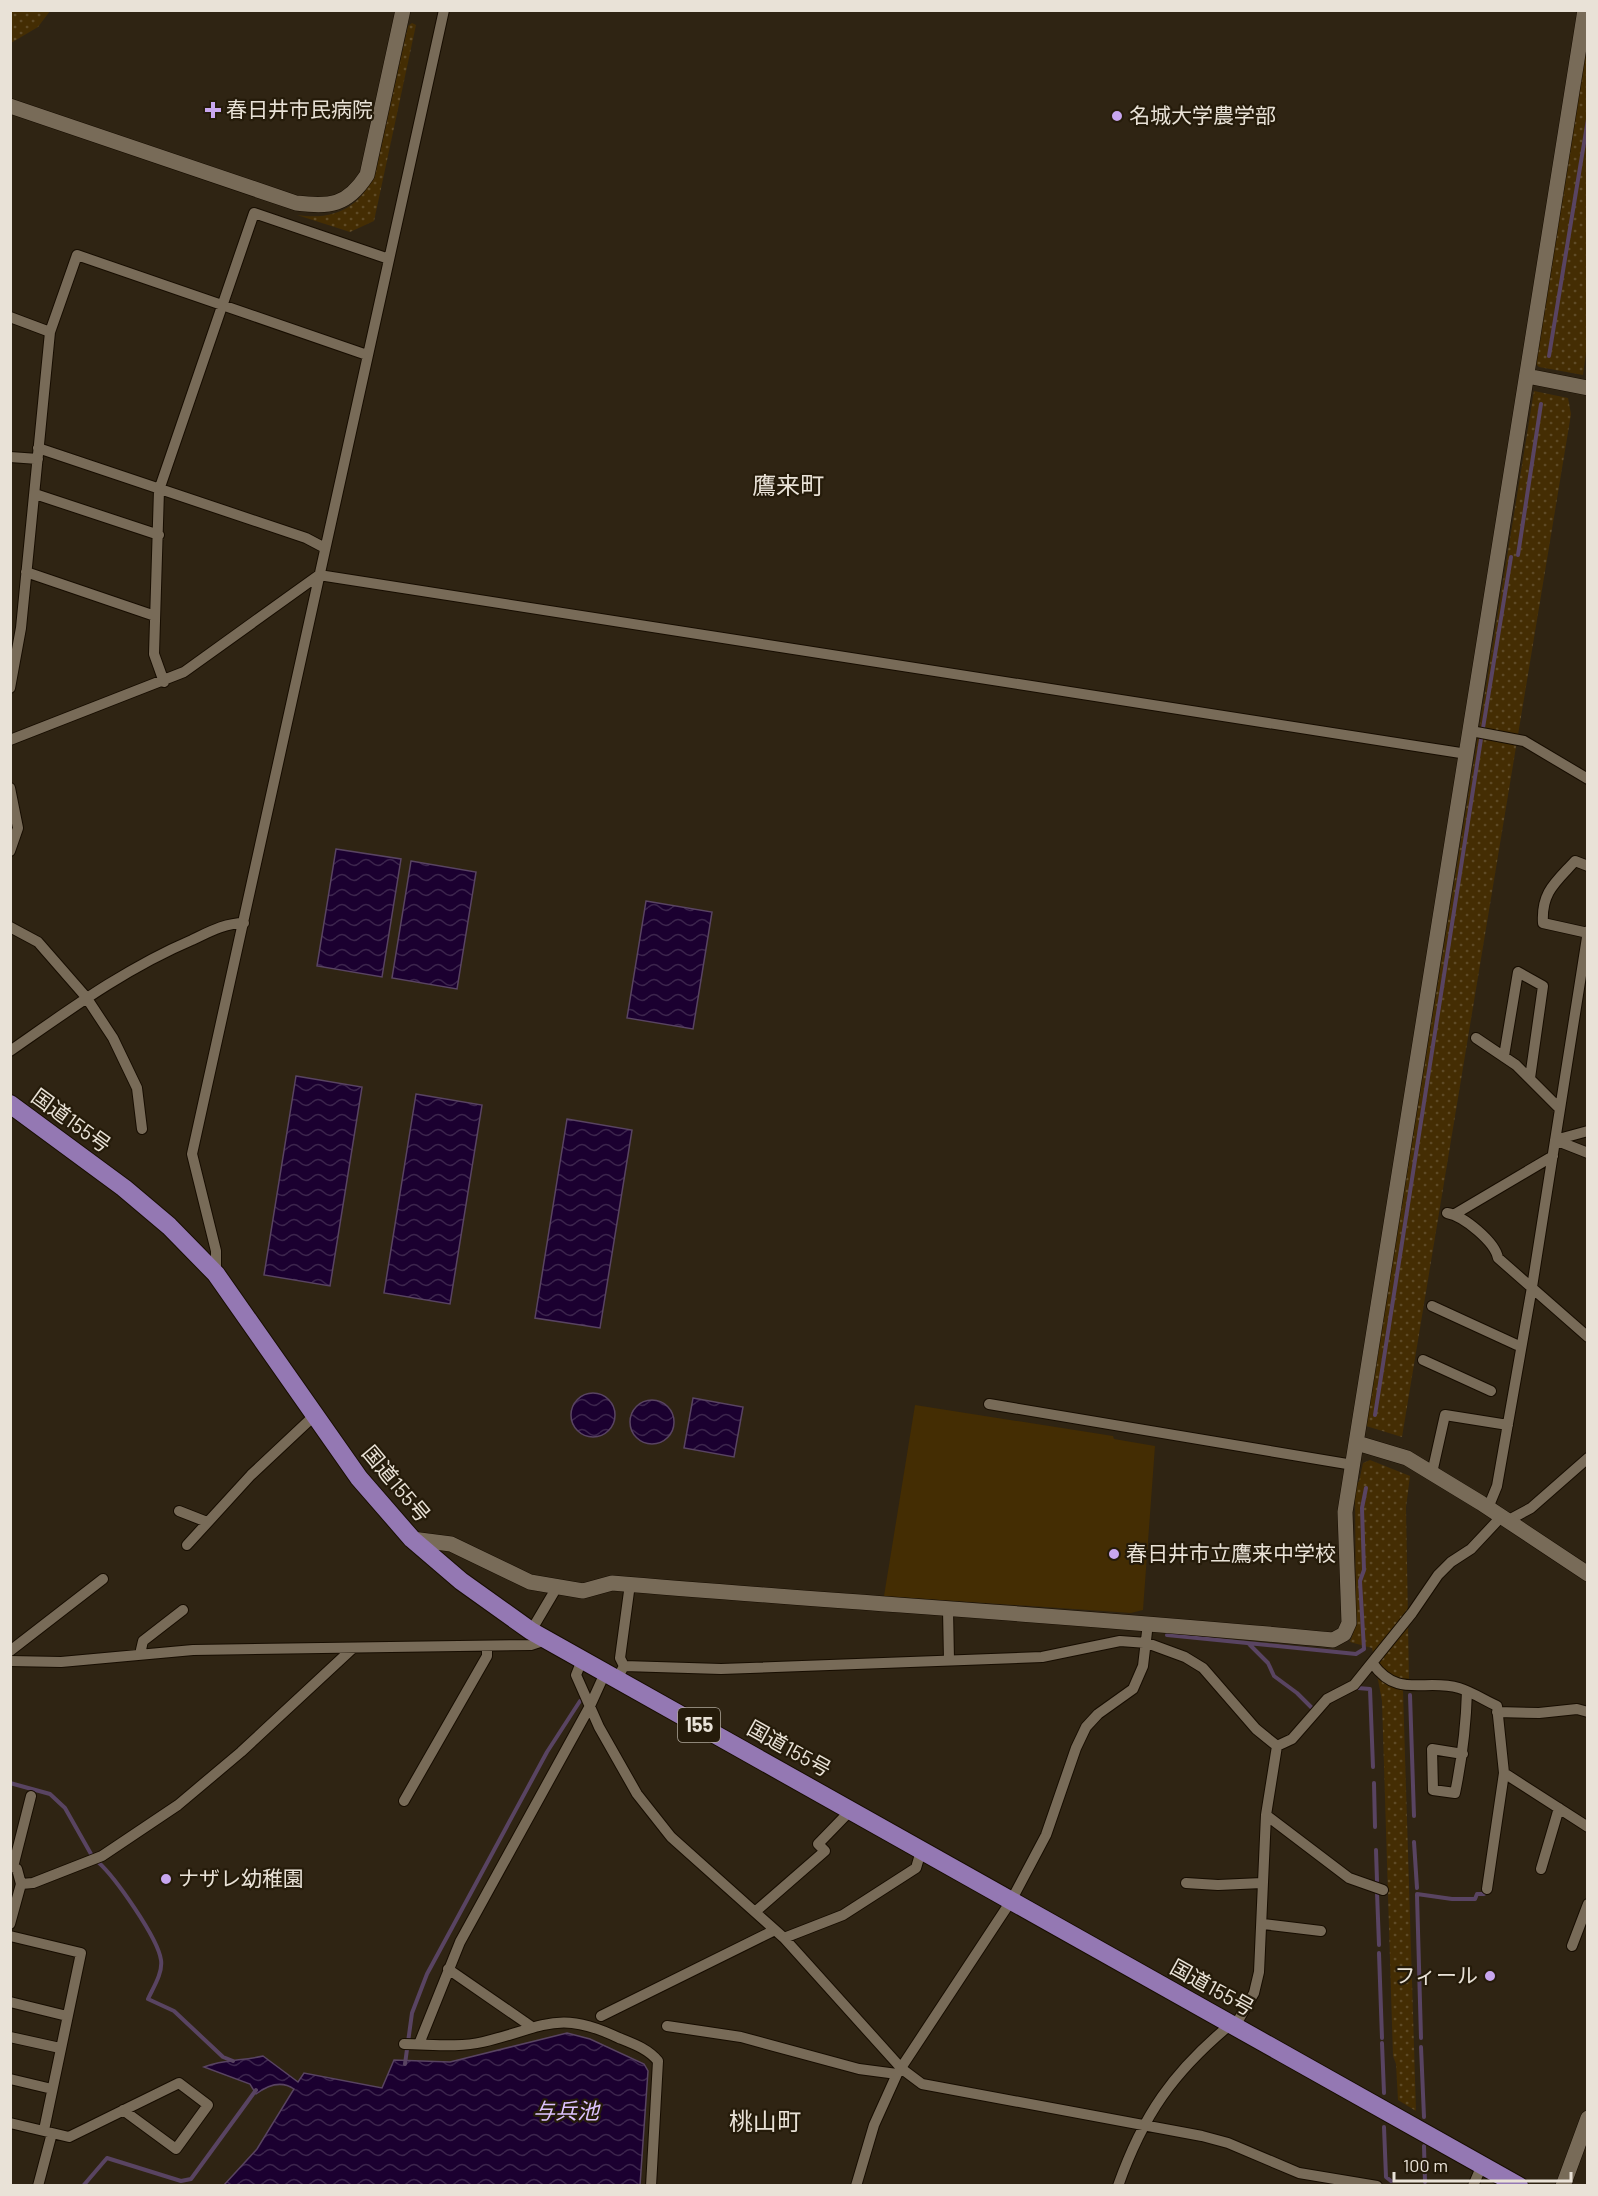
<svg xmlns="http://www.w3.org/2000/svg" width="1598" height="2196" font-family="Barlow,'Noto Sans JP',sans-serif">
  <style>
    .green { fill: url(#green-dots) }
    .pitch { fill: #442d03 }
    .water { fill: url(#water-waves); stroke: #594462; stroke-width: 1.5 }
    .lines { fill: none; stroke-linecap: round; stroke-linejoin: round }
    .stream { stroke: #594462; stroke-width: 4 }
    .street-casing { stroke: #170d01; stroke-width: 12 }
    .secondary-casing { stroke: #170d01; stroke-width: 16 }
    .highway-casing { stroke: #170d01; stroke-width: 20 }
    .street { stroke: #786b58; stroke-width: 10 }
    .secondary { stroke: #786b58; stroke-width: 15 }
    .highway { stroke: #9478b3; stroke-width: 18 }
    .poi-dot { fill: #c8a6ef; stroke: #251b0a; stroke-width: 2 }
    .labels { text-anchor: middle; stroke-width: 4.5; stroke-linejoin: round; paint-order: stroke }
    .shield { fill: #251b0a; stroke: #aea69a; stroke-width: 1.5 }
    .shield-label { font-size: 20px; font-weight: bold; fill: #e9e2d7 }
    .poi-label { font-size: 21px; fill: #e9e2d7; stroke: #251b0a; text-anchor: start }
    .street-label { font-size: 21px; fill: #e9e2d7; stroke: #251b0a }
    .water-label { font-size: 22px; font-style: italic; fill: #ddc2fe; stroke: #251b0a }
    .quarter-label { font-size: 24px; fill: #e9e2d7; stroke: #251b0a }
  </style>
  <defs>
    <pattern id="green-dots" width="8" height="8" patternUnits="userSpaceOnUse" patternTransform="scale(1.5)"><rect width="8" height="8" fill="#442d03"/><path d="M2 2h.1M6 6h.1" fill="none" stroke="#5f4b27" stroke-width="1.8" stroke-linecap="round"/></pattern>
    <pattern id="water-waves" width="16" height="10" patternUnits="userSpaceOnUse" patternTransform="scale(1.5)"><rect width="16" height="10" fill="#1b0030"/><path d="M0 5q4-4 8 0t8 0" fill="none" stroke="#3c254d"/></pattern>
  </defs>
  <rect width="100%" height="100%" fill="#2f2413"/>
  <!-- green -->
  <path class="green" d="M 11,10 L 50,10 L 50,11 L 38,27 L 11,43 Z
    M 412,23 L 416,25 L 374,221 L 350,232 L 297,215 C 334,221 363,207 376,170 L 408,26 Z
    M 1587,42 L 1588,338 L 1583,375 L 1539,367 L 1536,364 Z
    M 1534,391 L 1568,398 L 1571,414 L 1402,1437 L 1366,1426 Z
    M 1370,1460 L 1410,1476 L 1406,1507 L 1409,1681 L 1403,1691 L 1416,2111 L 1398,2100 L 1396,2064 L 1393,2056 L 1382,1701 L 1372,1648 L 1350,1642 L 1356,1625 L 1355,1482 L 1359,1482 L 1363,1463 Z"/>
  <!-- pitch -->
  <path class="pitch" d="M 915,1405 L 1113,1436 L 1114,1439 L 1155,1446 L 1143,1610 L 1131,1613 L 884,1596 Z"/>
  <!-- water -->
  <path class="water" d="M 336,849 L 401,859 L 382,977 L 317,966 Z
    M 411,861 L 476,872 L 457,989 L 392,978 Z
    M 646,901 L 712,912 L 693,1029 L 627,1018 Z
    M 296,1076 L 362,1087 L 330,1286 L 264,1275 Z
    M 416,1094 L 482,1105 L 450,1304 L 384,1293 Z
    M 567,1119 L 632,1130 L 600,1328 L 535,1318 Z
    M571 1415a22 22 0 1 1 44 0a22 22 0 1 1-44 0Z
    M 693,1398 L 743,1407 L 734,1457 L 684,1448 Z
    M630 1422a22 22 0 1 1 44 0a22 22 0 1 1-44 0Z
    M 567,2033 L 590,2039 L 644,2064 L 648,2071 L 640,2185 L 224,2185 L 257,2149 L 294,2089 C 281,2080 268,2085 256,2094 L 250,2084 L 204,2067 C 224,2059 242,2061 263,2056 L 298,2082 L 304,2073 L 382,2088 L 394,2060 L 450,2062 Z"/>
  <g class="lines">
    <!-- stream -->
    <path class="stream" d="M 1549,356 L 1588,119
      M 1518,555 L 1541,404
      M 1483,728 L 1511,557
      M 1375,1415 L 1481,739
      M 1167,1635 L 1356,1654 L 1364,1649 L 1360,1581 L 1364,1570 L 1362,1508 L 1366,1488
      M 1249,1644 L 1268,1663 L 1274,1676 L 1297,1693 L 1312,1708
      M 1358,1688 L 1370,1689 L 1373,1767
      M 1410,1695 L 1414,1816
      M 10,1783 L 50,1794 L 65,1808 L 91,1854
      M 1374,1783 L 1375,1827
      M 1414,1842 L 1417,1888
      M 1376,1850 L 1377,1881
      M 98,1862 C 115,1877 158,1938 161,1960 C 163,1973 153,1988 148,1999 L 174,2011 L 223,2057 L 233,2061
      M 1377,1892 L 1379,1945
      M 1417,1894 L 1452,1899 L 1475,1899 L 1477,1894 L 1484,1894
      M 1417,1895 L 1421,2038
      M 1379,1953 L 1382,2038
      M 1382,2043 L 1384,2093
      M 1421,2047 L 1424,2117
      M 405,2064 L 412,2013 L 427,1974 L 547,1752 L 580,1701
      M 1384,2127 L 1386,2177 L 1391,2181
      M 1424,2146 L 1425,2182
      M 83,2186 L 107,2158 L 181,2181 L 191,2179 L 256,2090"/>
    <defs>
      <path id="street" d="M 10,317 L 50,332
        M 38,448 L 306,538 L 325,548
        M 10,457 L 38,459
        M 35,494 L 159,535
        M 26,572 L 155,616
        M 164,682 L 154,654 L 159,490 L 254,213 L 389,259
        M 10,688 L 21,628 L 50,332 L 77,255 L 367,355
        M 1471,731 L 1524,741 L 1588,779
        M 10,740 L 184,672 L 319,575 L 1467,754
        M 10,788 L 18,828 L 10,851
        M 1588,866 L 1575,861 C 1556,882 1541,892 1543,923 L 1588,933
        M 10,927 L 38,942 L 86,997 L 113,1038 L 137,1088 L 142,1129
        M 1476,1038 L 1516,1065 L 1560,1109
        M 10,1051 C 69,1010 126,968 192,940 C 209,932 225,923 244,923
        M 1504,1056 L 1518,972 L 1543,986 L 1530,1078
        M 1555,1140 L 1588,1153
        M 1555,1140 L 1588,1131
        M 1447,1213 C 1464,1216 1495,1242 1498,1258 L 1588,1337
        M 1455,1214 L 1553,1156
        M 216,1273 L 216,1251 L 192,1154 L 444,10
        M 1432,1306 L 1517,1345
        M 1423,1360 L 1491,1391
        M 989,1404 L 1353,1465
        M 1432,1473 L 1445,1415 L 1508,1425
        M 1488,1508 L 1497,1486 L 1532,1287 L 1588,931
        M 179,1511 L 207,1522
        M 1507,1521 L 1531,1508 L 1588,1458
        M 187,1545 L 251,1475 L 315,1415
        M 948,1610 L 949,1660
        M 531,1631 L 557,1587
        M 10,1651 L 103,1579
        M 140,1654 L 143,1641 L 183,1610
        M 582,1660 L 576,1675 L 599,1727 L 637,1794 L 671,1837 L 784,1938 L 902,2069 L 922,2084 L 1202,2136 L 1228,2143 L 1299,2173 L 1377,2186
        M 10,1661 L 61,1662 L 193,1650 L 531,1645 L 546,1640
        M 1373,1664 C 1398,1699 1425,1678 1459,1688 C 1472,1692 1484,1700 1497,1706 L 1504,1773 L 1588,1827
        M 624,1666 L 620,1658 L 630,1584
        M 617,1679 L 624,1666 L 721,1669 L 1042,1657 L 1120,1641 L 1147,1643 L 1185,1657 L 1203,1668 L 1256,1729 L 1277,1746
        M 1497,1712 L 1539,1713 L 1577,1709 L 1588,1712
        M 1463,1754 L 1432,1749 L 1433,1790 L 1455,1793 C 1462,1759 1466,1726 1467,1691
        M 404,1801 L 487,1656 L 487,1646
        M 1266,1815 L 1349,1878 L 1383,1890
        M 1541,1869 L 1559,1808
        M 1186,1883 L 1218,1885 L 1262,1883
        M 21,1884 L 33,1883 L 102,1856 L 178,1805 L 241,1752 L 353,1648
        M 1487,1889 L 1504,1773
        M 756,1911 L 825,1851 L 818,1844 L 851,1810
        M 10,1924 L 21,1884 L 17,1869 L 13,1867 L 31,1796
        M 1263,1924 L 1321,1931
        M 10,1936 L 81,1953 L 44,2130
        M 784,1938 L 843,1915 L 916,1868 L 921,1851
        M 1572,1946 L 1588,1904
        M 448,1969 L 532,2027
        M 10,2002 L 67,2016
        M 601,2016 L 775,1930
        M 667,2026 L 741,2037 L 859,2069 L 897,2074
        M 1235,2026 L 1254,1993 L 1259,1972 L 1266,1815 L 1277,1746 L 1292,1739 L 1327,1699 L 1354,1685 L 1412,1613 L 1438,1575 L 1451,1562 L 1471,1549 L 1501,1517
        M 10,2037 L 60,2048
        M 404,2044 C 430,2044 457,2048 483,2042 C 543,2028 557,2008 619,2038 C 634,2044 648,2049 658,2061 L 651,2186
        M 419,2044 L 460,1942 L 590,1706 L 605,1673
        M 10,2079 L 52,2089
        M 10,2123 L 69,2137 L 179,2083 L 208,2105 L 176,2149 L 123,2110
        M 38,2186 L 52,2133
        M 856,2186 L 874,2125 L 897,2074 L 1011,1901 L 1046,1835 L 1076,1748 L 1086,1727 L 1098,1714 L 1133,1689 L 1143,1666 L 1148,1623
        M 1118,2186 C 1143,2115 1173,2072 1231,2024
        M 1473,2186 L 1482,2165"/>
      <path id="secondary" d="M 10,106 L 296,203 C 330,207 347,206 367,175 L 403,10
        M 1527,376 L 1588,388
        M 1357,1443 L 1407,1458 L 1481,1503 L 1588,1574
        M 412,1539 L 451,1544 L 530,1582 L 583,1591 L 612,1583 C 852,1603 1093,1617 1333,1640 L 1344,1634 L 1349,1623 L 1345,1512 L 1585,10
        M 1563,2186 L 1588,2118"/>
      <path id="highway" d="M 10,1104 L 124,1188 L 169,1226 L 216,1274 L 359,1478 L 412,1539 L 461,1581 L 531,1631 L 1519,2186"/>
    </defs>
    <!-- street casing -->
    <use href="#street" class="street-casing"/>
    <!-- secondary casing -->
    <use href="#secondary" class="secondary-casing"/>
    <!-- highway casing -->
    <use href="#highway" class="highway-casing"/>
    <!-- street -->
    <use href="#street" class="street"/>
    <!-- secondary -->
    <use href="#secondary" class="secondary"/>
    <!-- highway -->
    <use href="#highway" class="highway"/>
  </g>
  <!-- markers -->
  <g class="poi-dot">
    <path d="M210 101h6v6h6v6h-6v6h-6v-6h-6v-6h6z"/>
    <circle cx="1117" cy="116" r="6"/>
    <circle cx="1114" cy="1554" r="6"/>
    <circle cx="166" cy="1879" r="6"/>
    <circle cx="1490" cy="1976" r="6"/>
  </g>
  <g class="labels">
    <!-- shield labels -->
    <rect class="shield" x="678" y="1708" width="42" height="34" rx="4.5"/>
    <g class="shield-label">
      <text x="699" y="1732">155</text>
    </g>
    <!-- poi labels -->
    <g class="poi-label">
      <text x="226" y="117">春日井市民病院</text>
      <text x="1129" y="123">名城大学農学部</text>
      <text x="1126" y="1561">春日井市立鷹来中学校</text>
      <text x="178" y="1886">ナザレ幼稚園</text>
      <text x="1478" y="1983" text-anchor="end">フィール</text>
    </g>
    <!-- street labels -->
    <g class="street-label">
      <text transform="translate(71 1121) rotate(36)" y="7">国道155号</text>
      <text transform="translate(396 1484) rotate(50)" y="7">国道155号</text>
      <text transform="translate(789 1749) rotate(29)" y="7">国道155号</text>
      <text transform="translate(1212 1988) rotate(29)" y="7">国道155号</text>
    </g>
    <!-- water labels -->
    <g class="water-label">
      <text x="566" y="2119">与兵池</text>
    </g>
    <!-- quarter labels -->
    <g class="quarter-label">
      <text x="788" y="494">鷹来町</text>
      <text x="765" y="2130">桃山町</text>
    </g>
  </g>
  <!-- border -->
  <rect width="1598" height="2196" fill="none" stroke="#e9e2d7" stroke-width="24"/>
  <!-- scale -->
  <path d="M1394 2172v9h177v-9" fill="none" stroke="#e9e2d7" stroke-width="3"/>
  <text x="1403" y="2172" font-size="18" fill="#e9e2d7" stroke="#251b0a" stroke-width="4.5" paint-order="stroke">100 m</text>
</svg>
